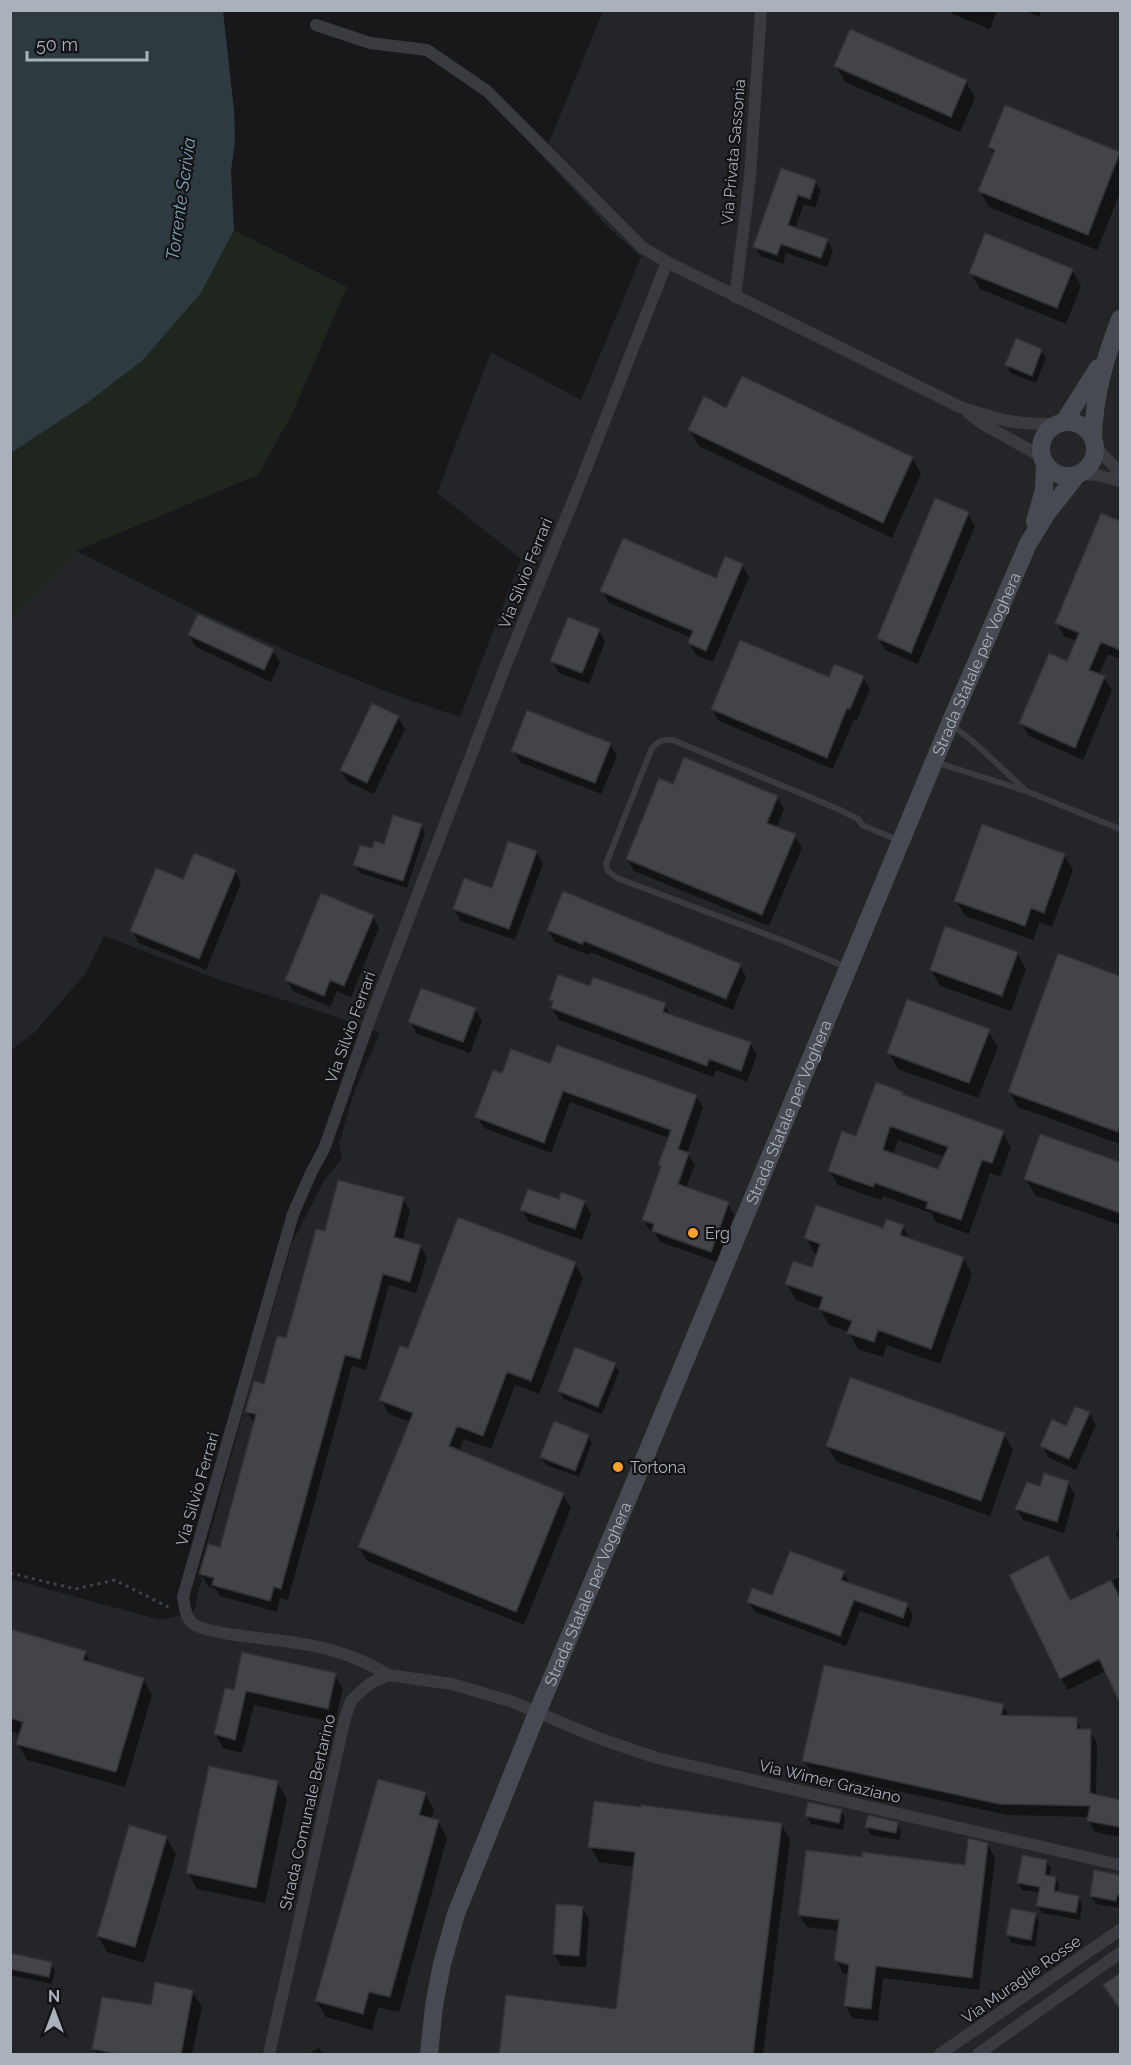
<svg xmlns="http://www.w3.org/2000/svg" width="1131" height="2065" font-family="Raleway,sans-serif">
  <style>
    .built { fill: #242528 }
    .green { fill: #1e261e }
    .water { fill: #2d3a40 }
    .shadow { fill: #0007; fill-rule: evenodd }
    .building { fill: #424448; stroke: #323337; stroke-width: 1.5; fill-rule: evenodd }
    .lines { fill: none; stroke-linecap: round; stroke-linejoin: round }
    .path { stroke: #3f4247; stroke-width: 3; stroke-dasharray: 3 4.5; stroke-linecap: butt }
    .lane { stroke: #393b40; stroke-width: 6 }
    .street { stroke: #393b40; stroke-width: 12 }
    .secondary { stroke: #474a50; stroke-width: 18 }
    .poi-dot { fill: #fda02e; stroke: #131316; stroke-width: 2 }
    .labels { text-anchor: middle; stroke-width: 4.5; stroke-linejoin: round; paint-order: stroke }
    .street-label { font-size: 16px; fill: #aab1bb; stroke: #131316 }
    .poi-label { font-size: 16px; fill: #aab1bb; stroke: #131316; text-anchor: start }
    .water-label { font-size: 18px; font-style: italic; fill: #7fa4b8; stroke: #131316 }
  </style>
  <rect width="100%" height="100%" fill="#18181b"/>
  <!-- built -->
  <path class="built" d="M 603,11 L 1120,11 L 1120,2054 L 11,2054 L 11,1579 L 160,1620 L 194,1612 L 202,1575 L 199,1574 L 252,1380 L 292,1243 L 325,1179 L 342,1159 L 339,1144 L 351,1103 L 357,1085 L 380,1033 L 325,1013 L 223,981 L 104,936 L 85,974 L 34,1033 L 11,1050 L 10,621 L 76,551 L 186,606 L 307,660 L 395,695 L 460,717 L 521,559 L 437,493 L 491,352 L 581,400 L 641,257 L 609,228 L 543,157 Z"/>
  <!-- green -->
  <path class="green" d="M 234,230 L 347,287 L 292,414 L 258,475 L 76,551 L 11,621 L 10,453 L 87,403 L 142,361 L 201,293 Z"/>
  <!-- water -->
  <path class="water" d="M 10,11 L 223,11 L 234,110 L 235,142 L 231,171 L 234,230 L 201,293 L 142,361 L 87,403 L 11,453 Z"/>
  <!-- shadow -->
  <path class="shadow" d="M 950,10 L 997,10 L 990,29 L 952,14 Z
    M 1024,10 L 1042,10 L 1039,17 Z
    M 836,66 L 966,82 L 975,98 L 960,132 L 845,82 Z
    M 1006,107 L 1120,153 L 1120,193 L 1097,250 L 989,207 L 980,191 L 994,155 L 990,147 Z
    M 782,170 L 815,181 L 821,191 L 815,208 L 804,204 L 795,229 L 827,240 L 833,250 L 827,267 L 786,253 L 783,264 L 760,256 L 755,246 Z
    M 1072,270 L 1081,286 L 1066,324 L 980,289 L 971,273 Z
    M 1041,351 L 1046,358 L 1036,383 L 1011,373 L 1006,365 Z
    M 726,410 L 912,458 L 921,474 L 892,538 L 699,446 L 689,430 Z
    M 968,514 L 975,526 L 918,664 L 885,650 L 878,638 Z
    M 1102,515 L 1120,522 L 1120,659 L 1108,654 L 1099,675 L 1104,678 L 1112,690 L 1083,760 L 1029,736 L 1021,723 L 1068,663 L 1077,641 L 1064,636 L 1057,623 Z
    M 742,565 L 749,577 L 713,662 L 696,655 L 689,643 L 692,638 L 609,603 L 602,591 L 717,580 Z
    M 599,630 L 605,642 L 589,684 L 559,673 L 552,661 Z
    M 189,635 L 273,650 L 280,662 L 271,682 L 196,647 Z
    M 863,677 L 870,689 L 857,720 L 854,719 L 833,769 L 719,721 L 712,709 L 830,679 Z
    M 398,717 L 405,729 L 374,794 L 348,782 L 341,770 Z
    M 610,744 L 617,756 L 601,794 L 520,762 L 513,750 Z
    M 673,786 L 777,797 L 784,809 L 776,828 L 795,836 L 802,848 L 769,926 L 634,871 L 627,859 Z
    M 421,825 L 425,833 L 407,888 L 360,873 L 355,865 L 373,850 Z
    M 536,852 L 543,864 L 515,940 L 461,921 L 454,909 L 493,889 Z
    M 1064,855 L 1073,870 L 1052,927 L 1040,922 L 1033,940 L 965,916 L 956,901 Z
    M 235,871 L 241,883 L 206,970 L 139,943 L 132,931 Z
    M 373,916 L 379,928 L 351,997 L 337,991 L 330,1007 L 293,991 L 286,980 Z
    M 548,930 L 740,965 L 746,977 L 733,1010 L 590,952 L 589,955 L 555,942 Z
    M 1017,953 L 1026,969 L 1011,1011 L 940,986 L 931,970 Z
    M 1059,955 L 1120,977 L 1120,1144 L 1018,1107 L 1009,1092 Z
    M 591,988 L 665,1005 L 671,1017 L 750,1043 L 757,1055 L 747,1082 L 716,1070 L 713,1077 L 559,1020 L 552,1008 L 554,1005 L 551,1000 Z
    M 475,1009 L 482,1021 L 470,1053 L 417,1034 L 410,1022 Z
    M 988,1031 L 998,1047 L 978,1098 L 898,1069 L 889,1053 Z
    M 551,1065 L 696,1096 L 703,1108 L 687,1153 L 695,1165 L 686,1188 L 728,1203 L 734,1215 L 717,1262 L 660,1242 L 655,1233 L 650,1231 L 643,1220 L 662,1168 L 660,1165 L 669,1138 L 570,1102 L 551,1153 L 484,1128 L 477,1117 L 503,1075 Z
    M 902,1093 L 904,1096 L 1003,1133 L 1011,1147 L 1000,1177 L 990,1173 L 969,1234 L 936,1222 L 931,1213 L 883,1196 L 881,1200 L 838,1185 L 830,1171 L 857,1138 ZM 898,1140 L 945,1157 L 939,1171 L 893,1155 Z
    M 1041,1136 L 1120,1164 L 1120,1225 L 1035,1195 L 1026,1179 Z
    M 403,1199 L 410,1210 L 403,1240 L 420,1246 L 427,1258 L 416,1293 L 389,1285 L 366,1370 L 352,1366 L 288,1600 L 280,1598 L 277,1612 L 220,1596 L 215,1588 L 208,1586 L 201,1574 L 221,1549 L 255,1424 L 246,1411 L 265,1385 L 287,1340 L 326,1233 Z
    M 560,1201 L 584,1202 L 591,1214 L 582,1240 L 529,1222 L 522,1210 Z
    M 903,1226 L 910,1240 L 963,1258 L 972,1274 L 940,1364 L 887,1345 L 883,1357 L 858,1349 L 849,1332 L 829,1325 L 820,1309 L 796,1300 L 787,1284 L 813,1269 L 818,1255 L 815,1254 L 806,1238 L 884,1230 Z
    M 575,1264 L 583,1278 L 539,1394 L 515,1385 L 491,1449 L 464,1439 L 459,1452 L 563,1495 L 571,1508 L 524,1625 L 367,1561 L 359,1547 L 411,1422 L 389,1414 L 381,1400 L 409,1350 Z
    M 615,1364 L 619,1372 L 602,1414 L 564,1399 L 560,1391 Z
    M 1089,1413 L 1096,1425 L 1076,1470 L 1049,1458 L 1042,1446 Z
    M 1004,1434 L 1013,1450 L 990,1516 L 837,1462 L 827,1446 Z
    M 588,1436 L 592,1443 L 579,1477 L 546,1465 L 541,1457 Z
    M 1068,1483 L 1075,1495 L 1064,1533 L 1023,1520 L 1016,1508 L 1041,1488 Z
    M 1120,1524 L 1120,1543 L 1116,1535 Z
    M 844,1573 L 850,1584 L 907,1605 L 913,1615 L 909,1628 L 860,1611 L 846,1646 L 755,1612 L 748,1602 L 773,1597 Z
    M 1120,1577 L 1120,1699 L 1106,1671 L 1068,1690 L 1061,1678 L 1070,1601 Z
    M 10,1630 L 85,1652 L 92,1665 L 143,1679 L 152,1695 L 125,1787 L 27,1760 L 18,1744 L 21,1734 L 10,1731 Z
    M 335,1675 L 343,1689 L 335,1723 L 254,1705 L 242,1753 L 223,1748 L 215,1734 L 235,1692 Z
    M 1003,1706 L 1010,1717 L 1076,1719 L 1083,1731 L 1090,1731 L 1097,1743 L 1096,1796 L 1120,1801 L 1120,1837 L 1095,1832 L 1088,1820 L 1089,1817 L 1007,1815 L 811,1772 L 804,1760 Z
    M 277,1782 L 287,1799 L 265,1903 L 197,1889 L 188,1873 Z
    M 425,1794 L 434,1810 L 431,1820 L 438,1821 L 447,1838 L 399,2012 L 378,2007 L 372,2030 L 326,2017 L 316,2001 Z
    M 841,1811 L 845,1818 L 843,1830 L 811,1824 L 807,1816 Z
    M 897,1823 L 901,1831 L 899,1840 L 871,1835 L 867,1827 Z
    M 781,1824 L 790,1840 L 763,2054 L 500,2054 L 617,2010 L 635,1867 L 599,1862 L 590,1846 Z
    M 166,1837 L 176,1854 L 144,1963 L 107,1952 L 98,1936 Z
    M 987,1844 L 995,1857 L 979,1990 L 883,1978 L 878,2021 L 852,2018 L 845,2005 L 849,1975 L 843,1973 L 836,1960 L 839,1931 L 807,1927 L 799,1915 L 967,1867 Z
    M 1046,1861 L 1051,1868 L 1049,1877 L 1055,1878 L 1059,1885 L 1058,1894 L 1078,1897 L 1082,1904 L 1080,1920 L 1042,1913 L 1038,1906 L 1041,1893 L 1022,1890 L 1018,1883 Z
    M 1095,1872 L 1119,1876 L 1120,1908 L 1096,1904 L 1091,1896 Z
    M 582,1907 L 589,1919 L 586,1967 L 561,1966 L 554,1954 Z
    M 1035,1914 L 1039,1922 L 1035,1947 L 1012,1943 L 1008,1935 Z
    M 10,1955 L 51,1964 L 55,1971 L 52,1984 L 10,1975 Z
    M 192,1991 L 202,2007 L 192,2054 L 97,2054 L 94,2049 L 152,2007 Z
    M 319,2048 L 323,2054 L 308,2054 Z"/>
  <!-- building -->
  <path class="building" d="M 850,29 L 967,80 L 951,117 L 834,66 Z
    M 1005,105 L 1120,152 L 1088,235 L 978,191 L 995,150 L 988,147 Z
    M 781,168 L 816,180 L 810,199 L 798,195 L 788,225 L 828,239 L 821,258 L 781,244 L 777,255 L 753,247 Z
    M 985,233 L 1073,269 L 1057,308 L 969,273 Z
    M 1016,338 L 1042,349 L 1032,376 L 1005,365 Z
    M 742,376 L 913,457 L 883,523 L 688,430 L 704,396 L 726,408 Z
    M 935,498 L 969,512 L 911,653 L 877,638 Z
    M 1101,513 L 1120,521 L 1120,650 L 1101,642 L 1089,670 L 1105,676 L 1075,748 L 1019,723 L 1049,653 L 1067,661 L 1079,633 L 1055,623 Z
    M 623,538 L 716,578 L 725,556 L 743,564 L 706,651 L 688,643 L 693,631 L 600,591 Z
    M 198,614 L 274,649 L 264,670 L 188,635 Z
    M 568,617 L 600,629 L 582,673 L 550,661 Z
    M 740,640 L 829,677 L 834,664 L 864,676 L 850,709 L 847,708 L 827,758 L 711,709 Z
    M 372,703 L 399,716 L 367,783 L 340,770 Z
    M 527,710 L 611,743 L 595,783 L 511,751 Z
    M 684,757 L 778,796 L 767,823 L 796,834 L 762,915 L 626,859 L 659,778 L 673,784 Z
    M 393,815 L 422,824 L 403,881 L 353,865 L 360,845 L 372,848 L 375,841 L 384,844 Z
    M 982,824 L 1065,854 L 1044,913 L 1031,908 L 1025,926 L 954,901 Z
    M 508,841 L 537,851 L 509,929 L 453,909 L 464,878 L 492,888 Z
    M 194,853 L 236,870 L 199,959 L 130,931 L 156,868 L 183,879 Z
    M 563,891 L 741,964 L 726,999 L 584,941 L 582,944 L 547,930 Z
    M 321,893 L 374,915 L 344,986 L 330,980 L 324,996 L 285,980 Z
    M 945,926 L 1018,952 L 1002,996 L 930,970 Z
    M 1058,953 L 1120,976 L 1120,1124 L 1118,1132 L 1008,1092 Z
    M 558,974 L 590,986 L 593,977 L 666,1003 L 663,1012 L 751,1042 L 741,1071 L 709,1059 L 707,1066 L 551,1008 L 553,1001 L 549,1000 Z
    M 421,988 L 476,1008 L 463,1042 L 408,1022 Z
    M 907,999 L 990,1029 L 969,1083 L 887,1053 Z
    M 557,1045 L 697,1095 L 678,1149 L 689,1153 L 678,1184 L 729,1202 L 711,1252 L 652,1231 L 654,1224 L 642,1220 L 661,1166 L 658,1165 L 671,1130 L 563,1091 L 544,1143 L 475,1117 L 493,1070 L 502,1073 L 511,1049 L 550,1063 Z
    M 876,1082 L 903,1092 L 902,1094 L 1004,1131 L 992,1163 L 982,1160 L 961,1220 L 926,1208 L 928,1202 L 875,1183 L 873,1187 L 828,1171 L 842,1131 L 856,1136 ZM 890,1126 L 948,1147 L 938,1169 L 883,1150 Z
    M 1040,1134 L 1120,1162 L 1120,1213 L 1024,1179 Z
    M 338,1180 L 404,1197 L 394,1237 L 421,1245 L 410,1282 L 383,1274 L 360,1359 L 345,1355 L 281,1589 L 274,1587 L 270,1601 L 212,1585 L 214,1578 L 199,1574 L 208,1544 L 220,1547 L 256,1414 L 245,1412 L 254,1381 L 264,1384 L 277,1336 L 286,1338 L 316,1229 L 325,1231 Z
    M 528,1189 L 559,1199 L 561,1192 L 585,1201 L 575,1229 L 520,1210 Z
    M 816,1205 L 883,1228 L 886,1219 L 904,1225 L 900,1235 L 964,1257 L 931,1349 L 878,1330 L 874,1342 L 847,1333 L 852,1321 L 819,1309 L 823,1297 L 785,1284 L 793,1261 L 812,1267 L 820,1244 L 804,1238 Z
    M 458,1217 L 576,1262 L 531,1381 L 507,1372 L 483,1436 L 457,1426 L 449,1446 L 564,1493 L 516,1612 L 358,1547 L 413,1413 L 379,1400 L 400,1345 L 408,1348 Z
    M 575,1347 L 616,1363 L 598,1407 L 558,1391 Z
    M 850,1377 L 1005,1433 L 981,1501 L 826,1446 Z
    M 1075,1406 L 1090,1412 L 1069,1459 L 1040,1446 L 1052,1419 L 1066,1426 Z
    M 554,1421 L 589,1435 L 575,1471 L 540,1457 Z
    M 1044,1473 L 1069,1481 L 1057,1522 L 1015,1509 L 1027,1482 L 1040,1486 Z
    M 790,1551 L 845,1571 L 841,1580 L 908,1603 L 903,1618 L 854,1600 L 840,1636 L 747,1602 L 752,1588 L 772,1595 Z
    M 1048,1555 L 1070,1600 L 1111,1580 L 1120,1598 L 1120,1703 L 1099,1659 L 1060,1679 L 1009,1575 Z
    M 10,1629 L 86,1651 L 83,1660 L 144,1678 L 116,1772 L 16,1744 L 23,1722 L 10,1718 Z
    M 242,1652 L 336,1673 L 328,1709 L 246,1691 L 235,1740 L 214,1734 L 225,1688 L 234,1690 Z
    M 824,1665 L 1004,1704 L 1001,1715 L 1077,1717 L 1077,1729 L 1091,1729 L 1090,1793 L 1120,1800 L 1120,1827 L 1087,1821 L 1090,1806 L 999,1804 L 802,1761 Z
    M 209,1766 L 278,1781 L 256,1888 L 186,1873 Z
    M 378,1779 L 426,1792 L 419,1815 L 439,1820 L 390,1997 L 369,1992 L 363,2014 L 315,2001 Z
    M 594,1801 L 641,1807 L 641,1805 L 782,1823 L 753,2055 L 499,2055 L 506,1995 L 616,2009 L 635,1852 L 588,1847 Z
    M 808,1802 L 842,1809 L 839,1823 L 805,1816 Z
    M 868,1815 L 898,1822 L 896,1833 L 865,1827 Z
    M 129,1825 L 167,1836 L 135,1947 L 97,1936 Z
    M 968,1838 L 988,1843 L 972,1978 L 876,1966 L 871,2009 L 844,2006 L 849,1965 L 834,1960 L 839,1920 L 798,1915 L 806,1850 L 862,1857 L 862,1852 L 965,1865 Z
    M 1022,1855 L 1047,1860 L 1045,1875 L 1056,1877 L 1054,1891 L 1079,1896 L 1076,1913 L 1036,1906 L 1040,1887 L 1017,1883 Z
    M 1094,1870 L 1120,1875 L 1120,1896 L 1117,1895 L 1116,1901 L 1090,1896 Z
    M 556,1904 L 583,1906 L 579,1956 L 553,1954 Z
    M 1011,1908 L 1036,1913 L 1031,1940 L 1006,1935 Z
    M 10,1953 L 52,1962 L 49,1977 L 10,1969 Z
    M 1120,1973 L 1120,2009 L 1103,1985 Z
    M 155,1982 L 193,1990 L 181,2055 L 122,2055 L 92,2049 L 102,1997 L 151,2005 Z"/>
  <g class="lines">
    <!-- path -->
    <path class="path" d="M 10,1573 L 75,1589 L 115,1580 L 172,1609"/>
    <!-- lane -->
    <path class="lane" d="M 953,726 L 976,744 L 1023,788
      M 935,762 L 1026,791 L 1120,829
      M 846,967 L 784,941 L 617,878 L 608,871 L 606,864 L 651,750 C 657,741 662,739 673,740 L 838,809 L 858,819 L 862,825 L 900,841"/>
    <!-- street -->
    <path class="street" d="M 316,25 L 370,43 L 427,50 L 487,91 L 643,248 L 667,262 L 960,407 C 996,419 1022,427 1060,423
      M 735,297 L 750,177 L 761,10
      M 968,413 L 983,424 L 1042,457
      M 1094,442 L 1102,454 L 1120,472
      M 1079,474 L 1097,475 L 1120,481
      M 388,1675 C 360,1657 331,1648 297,1643 C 276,1639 206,1635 192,1623 C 185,1617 185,1606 183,1597 L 293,1214 L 311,1173 L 324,1149 L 370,1019 L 505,667 L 581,481 L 667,262
      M 269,2054 L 345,1718 L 351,1701 L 360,1692 L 371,1683 L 388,1675 L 452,1684 L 513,1702 L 598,1738 L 657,1758 L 1120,1865
      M 940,2054 L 1120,1930
      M 978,2054 L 1120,1953"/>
    <!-- secondary -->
    <g class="secondary">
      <circle cx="1068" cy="449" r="27"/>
      <path d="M 1064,422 L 1098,368"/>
      <path d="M 1093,438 C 1094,396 1105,358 1120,319"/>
      <path d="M 1035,522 L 1044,489 L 1045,465"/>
      <path id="s1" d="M 429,2054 L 434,2006 L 442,1964 L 456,1914 L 537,1713 L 631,1491 L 950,723 L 1028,544 L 1047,513 L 1077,475"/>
    </g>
  </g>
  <!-- markers -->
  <g class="poi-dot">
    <circle cx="693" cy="1233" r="6"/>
    <circle cx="618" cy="1467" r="6"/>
  </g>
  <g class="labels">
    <!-- street labels -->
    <g class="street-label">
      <text transform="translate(733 152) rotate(-85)" y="6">Via Privata Sassonia</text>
      <text transform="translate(525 573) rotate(-68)" y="6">Via Silvio Ferrari</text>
      <text dy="6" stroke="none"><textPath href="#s1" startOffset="1497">Strada Statale per Voghera</textPath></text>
      <text transform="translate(350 1027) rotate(-70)" y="6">Via Silvio Ferrari</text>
      <text dy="6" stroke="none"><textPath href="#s1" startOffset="1011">Strada Statale per Voghera</textPath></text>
      <text transform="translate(197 1489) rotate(-74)" y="6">Via Silvio Ferrari</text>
      <text dy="6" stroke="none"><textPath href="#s1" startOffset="489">Strada Statale per Voghera</textPath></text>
      <text transform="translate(830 1781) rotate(13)" y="6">Via Wimer Graziano</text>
      <text transform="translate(307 1812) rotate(-77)" y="6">Strada Comunale Bertarino</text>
      <text transform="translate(1021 1979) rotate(-35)" y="6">Via Muraglie Rosse</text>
    </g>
    <!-- poi labels -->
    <g class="poi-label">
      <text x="705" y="1239">Erg</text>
      <text x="630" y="1473">Tortona</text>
    </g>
    <!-- water labels -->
    <g class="water-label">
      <text transform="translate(181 199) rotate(-82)" y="6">Torrente Scrivia</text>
    </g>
  </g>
  <!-- border -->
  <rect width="1131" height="2065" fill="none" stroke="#aab1bb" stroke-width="24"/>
  <!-- north arrow -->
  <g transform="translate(54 2011)" stroke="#131316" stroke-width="4.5" paint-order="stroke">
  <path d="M0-4.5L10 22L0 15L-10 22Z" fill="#aab1bb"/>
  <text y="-9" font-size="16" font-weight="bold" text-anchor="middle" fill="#aab1bb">N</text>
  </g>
  <!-- scale -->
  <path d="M27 51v9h120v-9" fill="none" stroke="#aab1bb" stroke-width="3"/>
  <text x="36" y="51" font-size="18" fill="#aab1bb" stroke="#131316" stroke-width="4.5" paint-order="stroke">50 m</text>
</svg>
